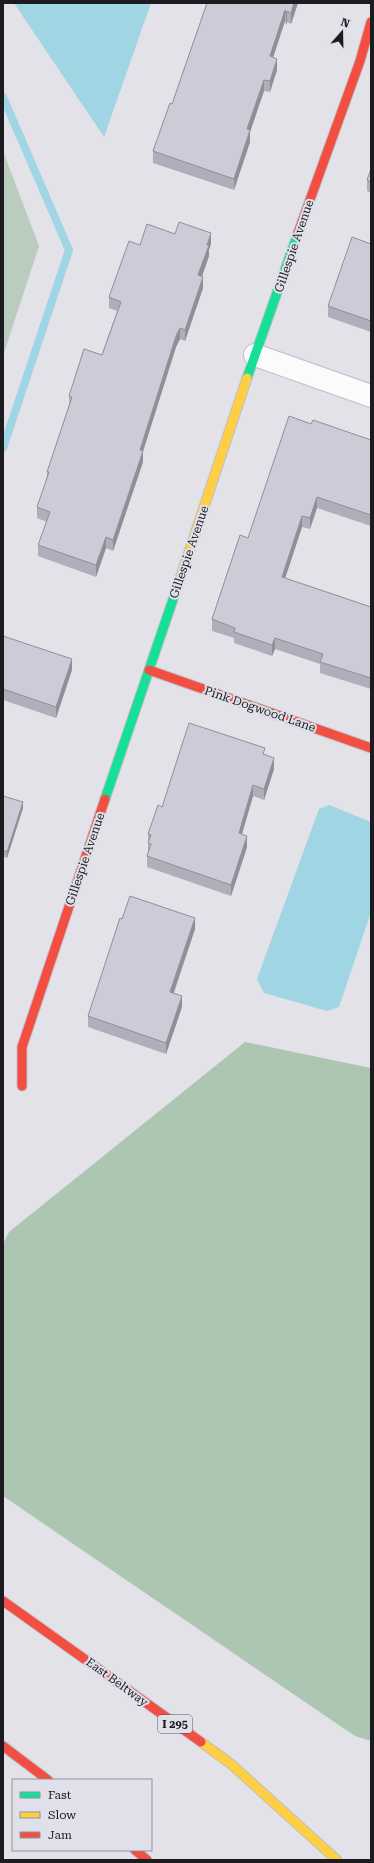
<svg xmlns="http://www.w3.org/2000/svg" width="374" height="1863" font-family="'Roboto Serif',serif">
  <style>
    .green { fill: #b9ccbe }
    .forest { fill: #acc6b2 }
    .water { fill: #a0d5e4 }
    .lines { fill: none; stroke-linecap: round; stroke-linejoin: round }
    .stream { stroke: #a0d5e4; stroke-width: 8 }
    .street-casing { stroke: #bebec3; stroke-width: 24 }
    .fast-casing { stroke: #bebec3; stroke-width: 11 }
    .slow-casing { stroke: #bebec3; stroke-width: 11 }
    .jam-casing { stroke: #bebec3; stroke-width: 11 }
    .street { stroke: #fbfbfc; stroke-width: 22 }
    .fast { stroke: #16e098; stroke-width: 9 }
    .slow { stroke: #ffcf43; stroke-width: 9 }
    .jam { stroke: #f24e42; stroke-width: 9 }
    .wall { fill: #afafbb }
    .shaded-wall { fill: #8f8f98 }
    .building { fill: #ccccd9; stroke: #8f8f98 }
    .labels { text-anchor: middle; stroke-width: 4; stroke-linejoin: round; paint-order: stroke }
    .shield { fill: #e0e0ea; stroke: #57575d; stroke-width: 1 }
    .shield-label { font-size: 11px; font-weight: bold; fill: #1c1c20 }
    .street-label { font-size: 12px; fill: #1c1c20; stroke: #e0e0ea }
  </style>
  <rect width="100%" height="100%" fill="#e2e2e8"/>
  <!-- green -->
  <path class="green" d="M 3,151 L 39,246 L 3,356 Z"/>
  <!-- forest -->
  <path class="forest" d="M 245,1042 L 371,1068 L 371,1741 L 355,1736 L 3,1496 L 3,1244 L 9,1232 Z"/>
  <!-- water -->
  <path class="water" d="M 14,3 L 151,3 L 104,137 Z
    M 329,805 L 371,822 L 371,912 L 339,1007 L 327,1011 L 264,993 L 257,979 L 319,809 Z"/>
  <g class="lines">
    <!-- stream -->
    <path class="stream" d="M 3,97 L 69,250 L 3,448"/>
    <defs>
      <path id="street" d="M 255,355 L 371,396"/>
      <path id="fast" d="M 247,378 L 298,233
        M 105,799 L 181,576"/>
      <path id="slow" d="M 181,576 L 247,378
        M 201,1742 L 231,1764 L 337,1860"/>
      <path id="jam" d="M 298,233 L 360,61 L 371,22
        M 149,670 L 371,748
        M 22,1086 L 22,1047 L 105,799
        M 3,1601 L 201,1742
        M 3,1746 L 48,1780
        M 135,1850 L 147,1860"/>
    </defs>
    <!-- street casing -->
    <use href="#street" class="street-casing"/>
    <!-- fast casing -->
    <use href="#fast" class="fast-casing"/>
    <!-- slow casing -->
    <use href="#slow" class="slow-casing"/>
    <!-- jam casing -->
    <use href="#jam" class="jam-casing"/>
    <!-- street -->
    <use href="#street" class="street"/>
    <!-- fast -->
    <use href="#fast" class="fast"/>
    <!-- slow -->
    <use href="#slow" class="slow"/>
    <!-- jam -->
    <use href="#jam" class="jam"/>
  </g>
  <!-- wall -->
  <path class="wall" d="M 207,3 L 298,3 L 291,24 L 287,22 L 286,25 L 285,21 L 273,57 L 277,70 L 270,92 L 264,91 L 250,132 L 250,142 L 234,190 L 153,163 L 153,151 L 172,104 Z
    M 371,169 L 371,193 L 367,191 L 367,180 Z
    M 175,234 L 211,244 L 209,250 L 209,256 L 202,277 L 203,288 L 185,341 L 180,339 L 176,347 L 143,451 L 143,462 L 113,551 L 106,548 L 96,577 L 38,556 L 38,545 L 47,522 L 37,518 L 37,507 L 47,478 L 47,472 L 69,405 L 69,396 L 102,355 L 117,311 L 109,308 L 109,297 L 140,245 Z
    M 371,244 L 371,332 L 328,317 L 328,306 Z
    M 311,424 L 371,440 L 371,526 L 317,508 L 310,529 L 302,527 L 285,578 L 371,607 L 371,689 L 320,673 L 320,664 L 275,649 L 272,656 L 234,643 L 234,638 L 212,631 L 212,619 L 248,538 Z
    M 3,636 L 72,670 L 56,718 L 3,700 Z
    M 265,754 L 274,769 L 264,800 L 253,796 L 242,834 L 247,847 L 231,896 L 147,867 L 147,856 L 148,852 L 148,834 L 162,807 Z
    M 3,796 L 23,808 L 7,858 L 3,856 Z
    M 195,929 L 174,993 L 182,1007 L 166,1054 L 88,1027 L 88,1016 Z"/>
  <!-- shaded-wall -->
  <path class="shaded-wall" d="M 294,3 L 298,3 L 291,24 L 291,13 Z
    M 285,10 L 285,21 L 270,67 L 270,56 Z
    M 287,11 L 287,22 L 286,25 L 286,14 Z
    M 277,59 L 277,70 L 270,92 L 270,81 Z
    M 264,80 L 264,91 L 250,132 L 250,142 L 234,190 L 234,179 L 247,129 Z
    M 211,233 L 211,244 L 209,250 L 209,256 L 198,287 L 198,275 Z
    M 203,277 L 203,288 L 185,341 L 185,330 Z
    M 180,328 L 180,339 L 176,347 L 140,461 L 140,450 L 176,336 Z
    M 143,451 L 143,462 L 113,551 L 113,540 Z
    M 317,497 L 317,508 L 310,529 L 310,518 Z
    M 302,516 L 302,527 L 282,588 L 282,577 Z
    M 106,537 L 106,548 L 96,577 L 96,565 Z
    M 275,638 L 275,649 L 272,656 L 272,645 Z
    M 72,659 L 72,670 L 56,718 L 56,707 Z
    M 274,758 L 274,769 L 264,800 L 264,789 Z
    M 253,785 L 253,796 L 239,844 L 239,833 Z
    M 23,802 L 23,808 L 7,858 L 7,852 Z
    M 247,836 L 247,847 L 231,896 L 231,885 Z
    M 195,918 L 195,929 L 170,1003 L 170,992 Z
    M 182,996 L 182,1007 L 166,1054 L 166,1043 Z"/>
  <!-- building -->
  <path class="building" d="M 207,3 L 294,3 L 291,13 L 287,11 L 286,14 L 285,10 L 270,56 L 277,59 L 270,81 L 264,80 L 247,129 L 250,130 L 234,179 L 153,151 L 170,103 L 172,104 Z
    M 371,169 L 371,182 L 367,180 Z
    M 179,222 L 211,233 L 207,245 L 209,245 L 198,275 L 203,277 L 185,330 L 180,328 L 176,336 L 140,450 L 143,451 L 113,540 L 106,537 L 96,565 L 38,545 L 50,512 L 37,507 L 49,472 L 47,472 L 72,397 L 69,396 L 84,349 L 102,355 L 121,302 L 109,297 L 129,241 L 140,245 L 147,224 L 175,234 Z
    M 352,237 L 371,244 L 371,321 L 328,306 Z
    M 289,416 L 311,424 L 313,420 L 371,440 L 371,515 L 317,497 L 310,518 L 302,516 L 282,577 L 371,607 L 371,678 L 320,662 L 323,654 L 275,638 L 272,645 L 234,632 L 235,628 L 212,619 L 240,535 L 248,538 Z
    M 3,636 L 72,659 L 56,707 L 3,689 Z
    M 189,723 L 265,748 L 263,754 L 274,758 L 264,789 L 253,785 L 239,833 L 247,836 L 231,885 L 147,856 L 151,844 L 148,843 L 151,835 L 148,834 L 158,805 L 162,807 Z
    M 3,796 L 23,802 L 7,852 L 3,850 Z
    M 130,896 L 195,918 L 170,992 L 182,996 L 166,1043 L 88,1016 L 120,918 L 122,919 Z"/>
  <g class="labels">
    <!-- shield labels -->
    <rect class="shield" x="158" y="1715" width="34" height="18" rx="3"/>
    <g class="shield-label">
      <text x="175" y="1728">I 295</text>
    </g>
    <!-- street labels -->
    <g class="street-label">
      <text transform="translate(294 246) rotate(-71)" y="4">Gillespie Avenue</text>
      <text transform="translate(189 552) rotate(-71)" y="4">Gillespie Avenue</text>
      <text transform="translate(260 709) rotate(19)" y="4">Pink Dogwood Lane</text>
      <text transform="translate(85 859) rotate(-71)" y="4">Gillespie Avenue</text>
      <text transform="translate(117 1682) rotate(36)" y="4">East Beltway</text>
    </g>
  </g>
  <!-- border -->
  <rect width="374" height="1863" fill="none" stroke="#1c1c20" stroke-width="8"/>
  <!-- legend -->
  <rect x="12" y="1779" width="140" height="72" fill="#e0e0ea" stroke="#929299"/>
  <rect x="20" y="1792" width="20" height="6" fill="#16e098" stroke="#929299"/>
  <text x="48" y="1799" font-size="12" fill="#1c1c20">Fast</text>
  <rect x="20" y="1812" width="20" height="6" fill="#ffcf43" stroke="#929299"/>
  <text x="48" y="1819" font-size="12" fill="#1c1c20">Slow</text>
  <rect x="20" y="1832" width="20" height="6" fill="#f24e42" stroke="#929299"/>
  <text x="48" y="1839" font-size="12" fill="#1c1c20">Jam</text>
  <!-- north arrow -->
  <g transform="translate(342 32) rotate(20)" stroke="#e0e0ea" stroke-width="3" paint-order="stroke">
  <path d="M0-3L7 15L0 10L-7 15Z" fill="#1c1c20"/>
  <text y="-6" font-size="11" font-weight="bold" text-anchor="middle" fill="#1c1c20">N</text>
  </g>
</svg>
